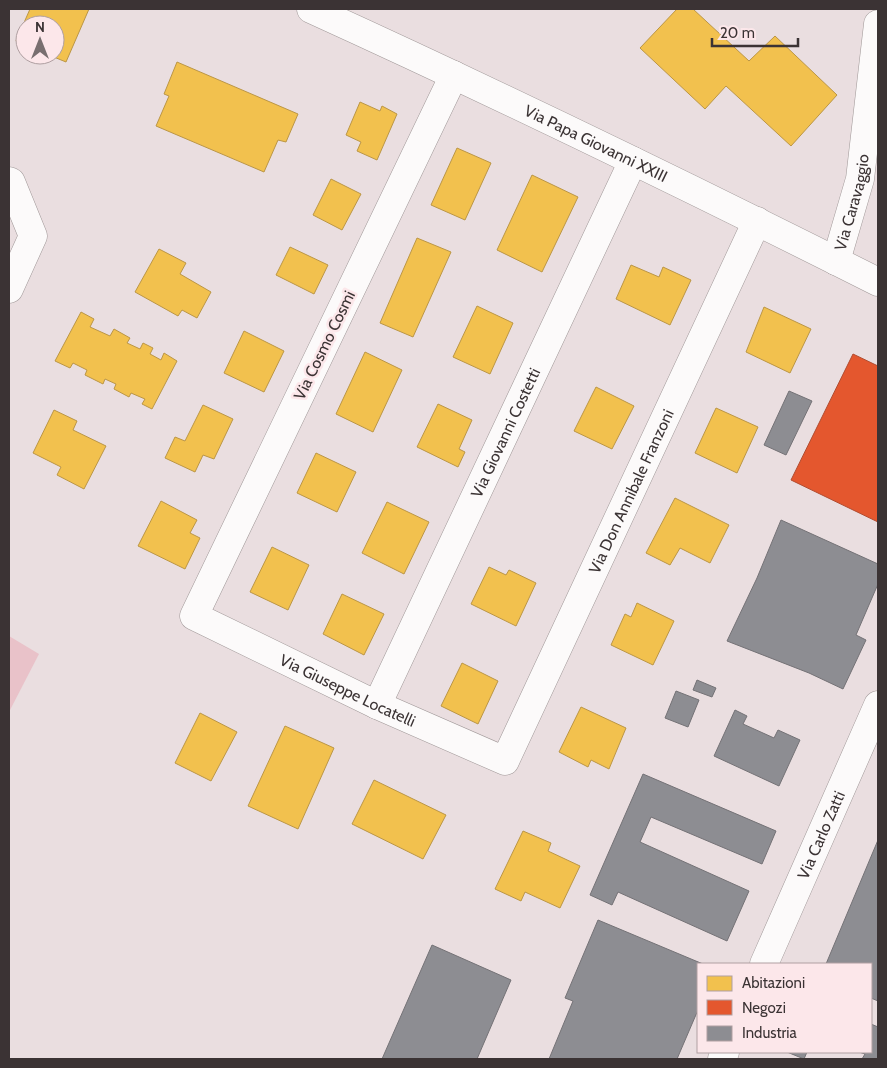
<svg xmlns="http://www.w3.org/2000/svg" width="887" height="1068" font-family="Cabin,sans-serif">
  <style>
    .green { fill: #e9c2c9 }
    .homes { fill: #f2c14e; stroke: #bb9646 }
    .shops { fill: #e4572e; stroke: #b14c30 }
    .industry { fill: #8d8d92; stroke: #747276 }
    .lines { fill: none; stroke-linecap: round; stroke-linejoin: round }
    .minor-casing { stroke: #a09898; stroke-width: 29 }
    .major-casing { stroke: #a09898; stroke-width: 29 }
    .minor { stroke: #fcfafa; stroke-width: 28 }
    .major { stroke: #fcfafa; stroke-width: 28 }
    .labels { text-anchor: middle; stroke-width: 5; stroke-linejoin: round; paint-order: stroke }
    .street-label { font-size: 16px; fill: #3b3334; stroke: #fce7ea }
  </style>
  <rect width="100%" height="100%" fill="#eadee0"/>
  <!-- green -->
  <path class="green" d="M 9,636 L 39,654 L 9,712 Z"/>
  <!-- homes -->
  <path class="homes" d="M 30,9 L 89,9 L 66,62 L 49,55 L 55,55 L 55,25 L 25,25 L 25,45 L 16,41 Z
    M 677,9 L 693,9 L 749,61 L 775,36 L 837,95 L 791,146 L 726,86 L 705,109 L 640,48 Z
    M 177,62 L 298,114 L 286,142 L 278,140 L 264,172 L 156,126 L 169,96 L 164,94 Z
    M 360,102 L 380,111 L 382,106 L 397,114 L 377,160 L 357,151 L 361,142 L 346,135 Z
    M 457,148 L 491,163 L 465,220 L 431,205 Z
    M 532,175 L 578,197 L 542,272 L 497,250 Z
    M 331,179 L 361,194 L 342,230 L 313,215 Z
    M 417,238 L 451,252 L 413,337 L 380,323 Z
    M 290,247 L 328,265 L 314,294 L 276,275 Z
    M 159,249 L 186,263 L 180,274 L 211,292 L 197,318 L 182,310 L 178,316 L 135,292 Z
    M 631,265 L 659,277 L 663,267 L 691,280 L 670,325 L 616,299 Z
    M 477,306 L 513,323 L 490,374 L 453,357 Z
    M 764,307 L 811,329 L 790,373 L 746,352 Z
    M 81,312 L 94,319 L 90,327 L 110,336 L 114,329 L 130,338 L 127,343 L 140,349 L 143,343 L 153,348 L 150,354 L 161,360 L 164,353 L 177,361 L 152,409 L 142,404 L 145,399 L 131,393 L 129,397 L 114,389 L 116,384 L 105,379 L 103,384 L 85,375 L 87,370 L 73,363 L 70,368 L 55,361 Z
    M 244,331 L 284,351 L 264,392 L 224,373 Z
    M 365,352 L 402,370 L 373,432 L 336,414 Z
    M 596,387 L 634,406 L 612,449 L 574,431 Z
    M 438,404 L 472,420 L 459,449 L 465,452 L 458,467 L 417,447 Z
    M 203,405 L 233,419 L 214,459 L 203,455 L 195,472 L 165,458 L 175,437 L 185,441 Z
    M 716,408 L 758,427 L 737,473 L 695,453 Z
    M 54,410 L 77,421 L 73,430 L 106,446 L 84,489 L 57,475 L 61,467 L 33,453 Z
    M 316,453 L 356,472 L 337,512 L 297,493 Z
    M 675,498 L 729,525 L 710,563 L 680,548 L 670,565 L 646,553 Z
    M 161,501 L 197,520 L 190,533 L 200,538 L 185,569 L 138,546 Z
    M 387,502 L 429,522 L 404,574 L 362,553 Z
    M 272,547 L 309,565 L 288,610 L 250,592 Z
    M 489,567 L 506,575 L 509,570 L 536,583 L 516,626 L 471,604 Z
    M 342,594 L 384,614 L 364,655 L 323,634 Z
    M 637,603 L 674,621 L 653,665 L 611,645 L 625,614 L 631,617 Z
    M 462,663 L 498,681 L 478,724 L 441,706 Z
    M 581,707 L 626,728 L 609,769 L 591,760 L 588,767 L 559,752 Z
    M 200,713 L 237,732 L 211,781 L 175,763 Z
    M 285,726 L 334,748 L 298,829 L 248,806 Z
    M 374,780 L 446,815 L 423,859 L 352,824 Z
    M 523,831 L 551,843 L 548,851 L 580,866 L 560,908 L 525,892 L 521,901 L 495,889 Z"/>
  <!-- shops -->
  <path class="shops" d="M 853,354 L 878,366 L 878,522 L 791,480 Z"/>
  <!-- industry -->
  <path class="industry" d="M 789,391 L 812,401 L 786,455 L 764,445 Z
    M 781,520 L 878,564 L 878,584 L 856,635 L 866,640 L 843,689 L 809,673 L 727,641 L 757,578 Z
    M 697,680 L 716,688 L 712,697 L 693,690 Z
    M 676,691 L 699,700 L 688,727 L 665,718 Z
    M 735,710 L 747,716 L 743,724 L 774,738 L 778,730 L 800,740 L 779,786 L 714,756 Z
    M 643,774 L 776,831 L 762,864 L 651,817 L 640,842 L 749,891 L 727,941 L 618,892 L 612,905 L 590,895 Z
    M 878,840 L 878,1001 L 871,998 L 871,964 L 826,964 Z
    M 598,920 L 703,964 L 698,964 L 698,1010 L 677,1059 L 549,1059 L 573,1001 L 565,998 Z
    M 432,945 L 511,980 L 477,1059 L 382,1059 Z
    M 871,1024 L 878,1027 L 878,1059 L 862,1059 L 865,1054 L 859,1052 L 871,1052 Z
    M 787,1052 L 807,1052 L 804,1059 Z"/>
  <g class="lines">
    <defs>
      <g id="minor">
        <path id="s1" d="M 454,75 L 194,616 L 377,705 L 505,761 L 757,221"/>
        <path d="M 9,181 L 11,182 L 33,236 L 9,289"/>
        <path id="s2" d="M 836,261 L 860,179 L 878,24"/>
        <path id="s3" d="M 377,705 L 633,161"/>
        <path id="s4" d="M 764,964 L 878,705"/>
        <path d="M 722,1059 L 725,1052"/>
      </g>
      <g id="major">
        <path id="s5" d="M 311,9 C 502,96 691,188 878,282"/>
      </g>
    </defs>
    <!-- minor casing -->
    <use href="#minor" class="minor-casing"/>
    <!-- major casing -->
    <use href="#major" class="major-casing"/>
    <!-- minor -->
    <use href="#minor" class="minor"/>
    <!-- major -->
    <use href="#major" class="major"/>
  </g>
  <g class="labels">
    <!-- street labels -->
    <g class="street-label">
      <text dy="6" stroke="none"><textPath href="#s5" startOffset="315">Via Papa Giovanni XXIII</textPath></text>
      <text dy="6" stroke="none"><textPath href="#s2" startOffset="61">Via Caravaggio</textPath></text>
      <text transform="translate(324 345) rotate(-64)" y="6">Via Cosmo Cosmi</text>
      <text dy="6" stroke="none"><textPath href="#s3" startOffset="301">Via Giovanni Costetti</textPath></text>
      <text dy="6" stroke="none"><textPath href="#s1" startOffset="1241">Via Don Annibale Franzoni</textPath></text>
      <text dy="6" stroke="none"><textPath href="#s1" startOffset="771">Via Giuseppe Locatelli</textPath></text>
      <text dy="6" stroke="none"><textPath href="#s4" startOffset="141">Via Carlo Zatti</textPath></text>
    </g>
  </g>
  <!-- border -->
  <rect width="887" height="1068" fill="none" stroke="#3b3334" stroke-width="20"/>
  <!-- legend -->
  <rect x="697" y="963" width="175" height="90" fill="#fce7ea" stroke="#af9fa1"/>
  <rect x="707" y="976" width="25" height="15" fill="#f2c14e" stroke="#af9fa1"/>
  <text x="742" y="988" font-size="15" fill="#3b3334">Abitazioni</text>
  <rect x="707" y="1000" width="25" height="15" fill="#e4572e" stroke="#af9fa1"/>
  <text x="742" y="1013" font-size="15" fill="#3b3334">Negozi</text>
  <rect x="707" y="1026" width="25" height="15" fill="#8d8d92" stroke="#af9fa1"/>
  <text x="742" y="1038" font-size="15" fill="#3b3334">Industria</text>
  <!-- north arrow -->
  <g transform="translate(40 40)"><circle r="24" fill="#fce7ea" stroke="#af9fa1"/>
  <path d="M0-4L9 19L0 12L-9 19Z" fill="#786f70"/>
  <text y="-8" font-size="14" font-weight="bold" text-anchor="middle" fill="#3b3334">N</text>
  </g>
  <!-- scale -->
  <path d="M712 38v8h86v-8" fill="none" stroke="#3b3334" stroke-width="2.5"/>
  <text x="720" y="38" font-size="15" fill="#3b3334" stroke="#fce7ea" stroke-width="4" paint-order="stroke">20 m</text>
</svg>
